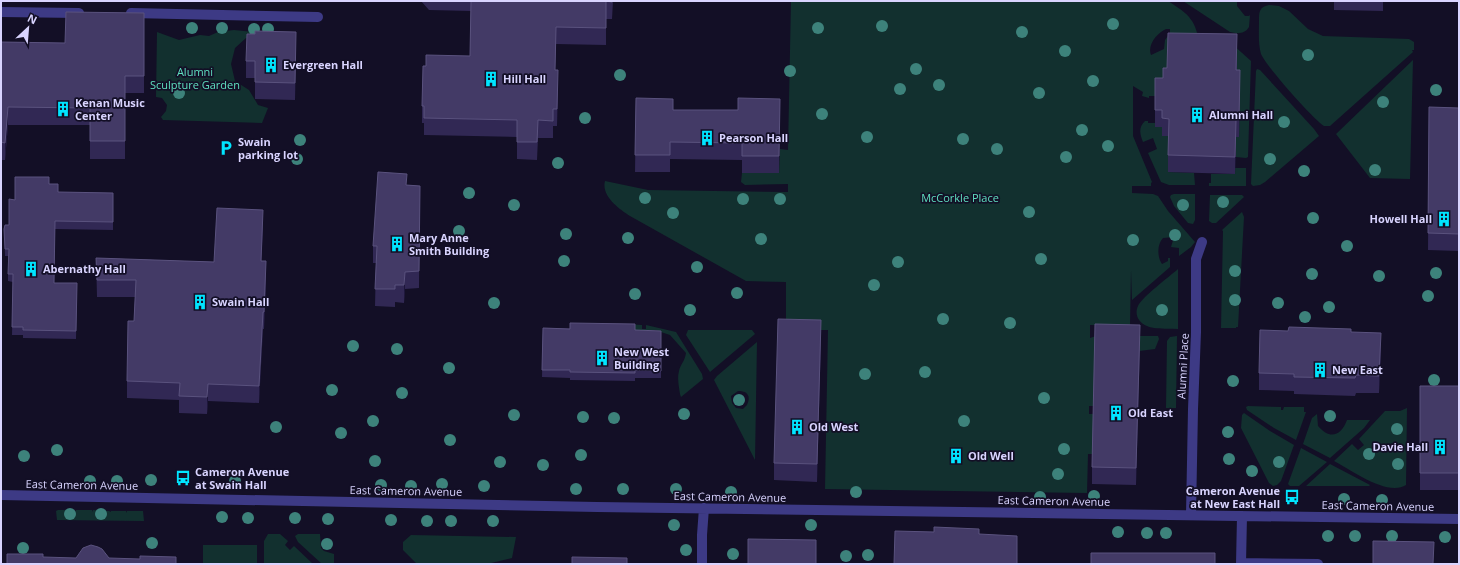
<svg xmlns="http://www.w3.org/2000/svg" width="1460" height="565" font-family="'Open Sans',sans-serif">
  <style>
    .green { fill: #12302f; fill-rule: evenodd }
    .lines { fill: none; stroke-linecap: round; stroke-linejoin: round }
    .minor { stroke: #3d3a85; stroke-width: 10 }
    .tree { fill: #3d827b }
    .wall { fill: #312854 }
    .shaded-wall { fill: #1d163a }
    .building { fill: #433a66; stroke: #5a527e }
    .labels { text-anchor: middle; stroke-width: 3.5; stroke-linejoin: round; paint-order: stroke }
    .poi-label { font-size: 11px; font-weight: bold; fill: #d9d4ff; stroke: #130f26; text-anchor: start }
    .park-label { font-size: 11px; fill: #5fe0c0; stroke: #130f26 }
    .street-label { font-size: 11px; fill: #d9d4ff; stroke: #130f26 }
  </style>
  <rect width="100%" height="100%" fill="#130f26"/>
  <!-- green -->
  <path class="green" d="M 791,1 L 1168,1 C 1190,15 1196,20 1200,47 L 1157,96 L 1149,96 L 1149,98 L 1142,96 L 1143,92 L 1133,86 L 1133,136 L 1152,182 L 1151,183 L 1151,186 L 1132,186 L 1132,193 L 1153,194 L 1158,196 L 1168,211 L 1195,242 L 1191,247 L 1179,256 L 1179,248 L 1171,247 L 1174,237 L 1163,238 C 1157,244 1157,257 1162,264 L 1168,261 L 1168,258 L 1170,258 L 1170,267 L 1132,300 L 1131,270 L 1130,326 L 1090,325 L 1090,338 L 1096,336 L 1094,406 L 1089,406 L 1089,414 L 1094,414 L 1093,454 L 1088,454 L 1087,493 L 825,489 L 828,330 L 786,330 L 786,282 L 746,281 L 630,216 C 619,209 601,196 605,181 L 648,190 L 788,192 L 788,184 L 745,185 L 741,182 L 742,173 L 779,173 L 780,149 L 788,150 ZM 1166,29 L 1170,29 L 1170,33 L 1165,40 L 1164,49 L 1151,55 C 1147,45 1157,33 1166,29 Z
    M 1183,1 L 1237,1 L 1237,6 L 1245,16 L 1249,16 L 1250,15 L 1249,27 C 1245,34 1237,34 1230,32 Z
    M 1269,5 L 1279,6 L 1289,11 L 1308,29 L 1323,36 L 1409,39 L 1414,42 L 1414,50 L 1412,50 L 1413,52 L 1330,126 L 1324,126 C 1313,119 1266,66 1261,54 C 1258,44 1259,31 1259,21 C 1259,12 1259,7 1269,5 Z
    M 234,30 L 263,33 L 266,41 L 246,38 L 235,48 L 231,64 L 235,81 L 249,90 L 258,105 L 268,108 L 262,123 L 163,120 L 161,117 L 166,111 L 167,105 L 162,98 L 156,97 L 157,32 L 179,40 L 200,35 L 209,36 L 218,32 Z
    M 1231,43 L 1251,61 L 1248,157 L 1246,158 L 1236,157 L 1236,137 L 1238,137 Z
    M 1413,60 L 1410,179 L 1370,178 L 1336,134 Z
    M 1257,69 L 1260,70 L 1314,129 L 1319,136 L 1265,182 L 1260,185 L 1253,186 L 1251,184 L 1256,71 Z
    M 1145,121 L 1148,121 L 1148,123 L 1155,123 L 1155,127 L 1162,127 L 1162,136 L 1169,136 L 1168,172 L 1194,173 L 1195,185 L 1169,185 L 1161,182 L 1148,153 L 1157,149 L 1153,138 L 1143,142 C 1140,134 1138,128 1145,121 Z
    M 1235,168 L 1246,168 L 1246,186 L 1209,186 L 1209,183 L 1211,183 L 1211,174 L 1235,174 Z
    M 1174,194 L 1195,194 L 1195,220 L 1193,224 L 1188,223 L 1174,206 L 1170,197 L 1171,195 Z
    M 1210,195 L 1242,195 L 1244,197 L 1216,223 L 1212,223 L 1209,221 Z
    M 1242,212 L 1244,217 L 1238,327 L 1236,327 L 1236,328 L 1221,328 L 1223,231 L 1222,230 Z
    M 1178,269 L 1178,329 C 1168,328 1156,330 1147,326 C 1139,323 1134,315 1138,306 C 1142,297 1169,277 1178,269 Z
    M 623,324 L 642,325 L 642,329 L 646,329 L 646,325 L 676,332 L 702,374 L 703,379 L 681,397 L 680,394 C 679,387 677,378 679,371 C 680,365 685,361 686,353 L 670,335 L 655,330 L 635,331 Z
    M 688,330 L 752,330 L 755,334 L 710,372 L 686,335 Z
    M 1123,336 L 1158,336 L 1159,339 L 1155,349 L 1139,351 L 1139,343 Z
    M 1177,336 L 1176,408 L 1166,408 L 1167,341 L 1170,337 Z
    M 757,342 L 755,460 L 714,380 L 717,376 ZM 738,391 C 748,391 751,396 747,405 L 743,409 L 736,408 L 732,403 L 731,396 Z
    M 1248,406 L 1281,407 L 1281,410 L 1283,410 L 1284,407 L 1304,407 L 1304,412 L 1306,412 L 1296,440 L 1274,428 L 1247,410 L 1246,407 Z
    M 1407,408 L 1406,485 C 1388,497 1351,470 1334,461 L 1352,444 L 1358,450 L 1364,445 L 1359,439 L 1385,411 L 1400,411 Z
    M 1244,413 L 1270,431 L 1294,445 L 1281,481 L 1277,485 L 1273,486 L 1269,483 L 1241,428 L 1242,415 Z
    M 1317,414 L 1318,426 C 1330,440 1341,436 1347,420 L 1370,420 L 1364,428 L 1330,458 L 1303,444 L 1312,418 Z
    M 1301,448 L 1327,462 L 1299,486 L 1290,486 L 1288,484 Z
    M 1330,464 L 1370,485 L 1369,486 L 1306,486 Z
    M 58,510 L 74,510 L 75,512 L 76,510 L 92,510 L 93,512 L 93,510 L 109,511 L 111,512 L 111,511 L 126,511 L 127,513 L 127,511 L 143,511 L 144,521 L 57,520 L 56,511 Z
    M 268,534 L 280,534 L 288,541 L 285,545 L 290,550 L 294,546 L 313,564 L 264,564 L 264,541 Z
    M 298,534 L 320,534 L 321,548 L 324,551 L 334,554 L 334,564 L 322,564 L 298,542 L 295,536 Z
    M 411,535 L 516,537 L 512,558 L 487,564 L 417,564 L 403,550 L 403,542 Z
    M 203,545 L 257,545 L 257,564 L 203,564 Z"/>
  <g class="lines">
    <!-- minor -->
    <path class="minor" d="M 1,12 L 79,13
      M 131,13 L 318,17
      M 1,495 L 597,507 L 1459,519
      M 1191,515 L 1193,409 L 1196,332 L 1196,259 L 1202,242
      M 1241,563 L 1318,564
      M 702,564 L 702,535 L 704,508
      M 1241,564 L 1242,516"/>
  </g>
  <!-- trees -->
  <g class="tree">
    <circle cx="1113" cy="24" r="6"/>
    <circle cx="882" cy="26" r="6"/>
    <circle cx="192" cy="28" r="6"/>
    <circle cx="222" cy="28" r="6"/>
    <circle cx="818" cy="28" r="6"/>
    <circle cx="254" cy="29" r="6"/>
    <circle cx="268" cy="29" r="6"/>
    <circle cx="1022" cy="32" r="6"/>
    <circle cx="1065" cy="51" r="6"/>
    <circle cx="1308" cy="55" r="6"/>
    <circle cx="916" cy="69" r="6"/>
    <circle cx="790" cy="71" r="6"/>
    <circle cx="620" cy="75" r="6"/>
    <circle cx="1093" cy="81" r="6"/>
    <circle cx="939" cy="85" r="6"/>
    <circle cx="900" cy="89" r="6"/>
    <circle cx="1436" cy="90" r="6"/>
    <circle cx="179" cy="93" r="6"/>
    <circle cx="1039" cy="93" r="6"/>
    <circle cx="1383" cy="102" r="6"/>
    <circle cx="822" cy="114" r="6"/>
    <circle cx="585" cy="118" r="6"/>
    <circle cx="1284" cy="122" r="6"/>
    <circle cx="1082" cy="130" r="6"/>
    <circle cx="867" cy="137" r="6"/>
    <circle cx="963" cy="139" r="6"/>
    <circle cx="300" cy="140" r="6"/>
    <circle cx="1108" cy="146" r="6"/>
    <circle cx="997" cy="149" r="6"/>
    <circle cx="1066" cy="157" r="6"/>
    <circle cx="297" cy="159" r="6"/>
    <circle cx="1270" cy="159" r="6"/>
    <circle cx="558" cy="163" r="6"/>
    <circle cx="1375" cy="170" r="6"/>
    <circle cx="1304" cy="171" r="6"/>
    <circle cx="469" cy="193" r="6"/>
    <circle cx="645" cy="198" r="6"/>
    <circle cx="743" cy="199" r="6"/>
    <circle cx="780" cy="199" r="6"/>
    <circle cx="1223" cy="202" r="6"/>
    <circle cx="514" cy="205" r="6"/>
    <circle cx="1183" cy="205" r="6"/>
    <circle cx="1029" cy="212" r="6"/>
    <circle cx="673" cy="213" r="6"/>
    <circle cx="1313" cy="218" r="6"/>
    <circle cx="459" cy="231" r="6"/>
    <circle cx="566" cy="234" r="6"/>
    <circle cx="1175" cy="235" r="6"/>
    <circle cx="628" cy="238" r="6"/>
    <circle cx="761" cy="239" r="6"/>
    <circle cx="1133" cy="240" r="6"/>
    <circle cx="1347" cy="246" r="6"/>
    <circle cx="1041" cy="259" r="6"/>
    <circle cx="564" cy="261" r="6"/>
    <circle cx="898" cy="262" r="6"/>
    <circle cx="697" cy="267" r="6"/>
    <circle cx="1235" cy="271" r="6"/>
    <circle cx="1436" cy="273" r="6"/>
    <circle cx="1312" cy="274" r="6"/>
    <circle cx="1379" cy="276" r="6"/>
    <circle cx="874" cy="285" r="6"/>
    <circle cx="737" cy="293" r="6"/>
    <circle cx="635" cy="294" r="6"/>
    <circle cx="1428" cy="296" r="6"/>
    <circle cx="1235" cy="300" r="6"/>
    <circle cx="494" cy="303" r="6"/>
    <circle cx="1278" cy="303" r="6"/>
    <circle cx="1329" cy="307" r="6"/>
    <circle cx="690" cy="310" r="6"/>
    <circle cx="1162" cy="310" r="6"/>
    <circle cx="1305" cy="317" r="6"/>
    <circle cx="943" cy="319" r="6"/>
    <circle cx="1010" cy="323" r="6"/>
    <circle cx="353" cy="346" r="6"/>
    <circle cx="397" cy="349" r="6"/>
    <circle cx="449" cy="368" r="6"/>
    <circle cx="925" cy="372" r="6"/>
    <circle cx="865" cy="374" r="6"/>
    <circle cx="1434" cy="380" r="6"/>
    <circle cx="1233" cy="381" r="6"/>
    <circle cx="332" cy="390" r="6"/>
    <circle cx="402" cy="393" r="6"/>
    <circle cx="1044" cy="398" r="6"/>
    <circle cx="739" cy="400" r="6"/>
    <circle cx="684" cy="414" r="6"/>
    <circle cx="514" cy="415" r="6"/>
    <circle cx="1330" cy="416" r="6"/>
    <circle cx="583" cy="417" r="6"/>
    <circle cx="614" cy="418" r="6"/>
    <circle cx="373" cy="421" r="6"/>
    <circle cx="964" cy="421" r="6"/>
    <circle cx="276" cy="427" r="6"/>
    <circle cx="1397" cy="429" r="6"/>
    <circle cx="1228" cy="432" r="6"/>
    <circle cx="341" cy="433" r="6"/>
    <circle cx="450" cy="440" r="6"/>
    <circle cx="1064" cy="449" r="6"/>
    <circle cx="57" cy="450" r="6"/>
    <circle cx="1369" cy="454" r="6"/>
    <circle cx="581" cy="455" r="6"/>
    <circle cx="24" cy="456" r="6"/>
    <circle cx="1229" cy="459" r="6"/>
    <circle cx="375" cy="461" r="6"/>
    <circle cx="500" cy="462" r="6"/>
    <circle cx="1279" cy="462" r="6"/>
    <circle cx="1398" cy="464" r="6"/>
    <circle cx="543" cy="465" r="6"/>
    <circle cx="1252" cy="471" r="6"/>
    <circle cx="1058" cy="474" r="6"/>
    <circle cx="151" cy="480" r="6"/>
    <circle cx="90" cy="481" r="6"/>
    <circle cx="117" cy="481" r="6"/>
    <circle cx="235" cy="481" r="6"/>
    <circle cx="442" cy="484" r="6"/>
    <circle cx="381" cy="485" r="6"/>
    <circle cx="411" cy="486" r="6"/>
    <circle cx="484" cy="486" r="6"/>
    <circle cx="576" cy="489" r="6"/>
    <circle cx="623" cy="489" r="6"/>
    <circle cx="676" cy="489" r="6"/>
    <circle cx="731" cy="492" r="6"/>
    <circle cx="856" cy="492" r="6"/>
    <circle cx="1094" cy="496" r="6"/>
    <circle cx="1040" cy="497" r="6"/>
    <circle cx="1344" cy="499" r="6"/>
    <circle cx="1382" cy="500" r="6"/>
    <circle cx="70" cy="514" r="6"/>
    <circle cx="101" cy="514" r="6"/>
    <circle cx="222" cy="517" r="6"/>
    <circle cx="248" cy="518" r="6"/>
    <circle cx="295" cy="518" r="6"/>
    <circle cx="328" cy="519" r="6"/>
    <circle cx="391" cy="520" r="6"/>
    <circle cx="427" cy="521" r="6"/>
    <circle cx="451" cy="521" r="6"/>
    <circle cx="493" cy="521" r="6"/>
    <circle cx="674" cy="525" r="6"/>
    <circle cx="811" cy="525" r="6"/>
    <circle cx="1118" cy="532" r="6"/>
    <circle cx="1147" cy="533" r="6"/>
    <circle cx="1166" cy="533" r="6"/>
    <circle cx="1328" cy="536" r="6"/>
    <circle cx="1355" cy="536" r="6"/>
    <circle cx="1392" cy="536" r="6"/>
    <circle cx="1445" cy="537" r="6"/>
    <circle cx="152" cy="543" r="6"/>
    <circle cx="327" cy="544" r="6"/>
    <circle cx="23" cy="548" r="6"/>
    <circle cx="686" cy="550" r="6"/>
    <circle cx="733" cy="554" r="6"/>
    <circle cx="868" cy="555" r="6"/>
    <circle cx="846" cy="556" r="6"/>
  </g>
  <!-- wall -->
  <path class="wall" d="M 421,1 L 613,1 L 612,19 L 606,19 L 606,45 L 556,44 L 555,70 L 558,87 L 557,126 L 553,126 L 553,138 L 538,138 L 537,160 L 517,159 L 517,137 L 424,135 L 424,123 L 422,123 L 422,106 L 426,66 L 470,56 L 471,11 L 429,10 Z
    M 1334,1 L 1383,1 L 1383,11 L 1334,10 Z
    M 144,13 L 144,93 L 125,93 L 125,159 L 90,159 L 90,125 L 8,125 L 5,160 L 1,160 L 1,42 L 65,43 Z
    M 296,50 L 295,100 L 255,99 L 255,78 L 246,78 L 246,61 Z
    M 1237,52 L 1237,70 L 1240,88 L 1239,137 L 1236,137 L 1235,174 L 1168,172 L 1168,136 L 1162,136 L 1162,127 L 1155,127 L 1155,110 L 1163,78 L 1167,68 Z
    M 636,98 L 673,110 L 738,110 L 780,99 L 779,173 L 742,173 L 742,160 L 670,159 L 670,172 L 635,172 Z
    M 1429,107 L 1459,108 L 1459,251 L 1428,250 Z
    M 49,184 L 58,192 L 113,193 L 113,230 L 55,229 L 54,283 L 77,283 L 76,339 L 23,338 L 23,335 L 12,335 L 13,282 L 8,281 L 8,256 L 5,256 L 4,229 L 9,225 L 15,200 Z
    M 407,185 L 420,186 L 419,288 L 405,289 L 404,303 L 395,302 L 395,307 L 375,306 L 376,263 L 373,263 L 373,246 Z
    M 263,227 L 261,261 L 266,278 L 264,329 L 263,329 L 259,403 L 208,401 L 207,414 L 179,413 L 179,400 L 127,398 L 127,381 L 134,321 L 135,297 L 97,297 L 96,258 L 214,262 Z
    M 543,328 L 661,331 L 661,378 L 635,378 L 635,381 L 570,380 L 570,378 L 542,377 Z
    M 1288,331 L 1351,332 L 1381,350 L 1379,393 L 1356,393 L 1355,396 L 1294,394 L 1294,391 L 1259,390 L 1259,373 Z
    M 821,337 L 817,482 L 774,480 L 774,463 Z
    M 1140,342 L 1136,485 L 1092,484 L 1092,467 Z
    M 1420,386 L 1459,386 L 1459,490 L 1420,490 Z"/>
  <!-- shaded-wall -->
  <path class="shaded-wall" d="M 296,32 L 296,50 L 295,100 L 295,83 Z
    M 558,70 L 558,87 L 557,126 L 557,109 Z
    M 1240,70 L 1240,88 L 1239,137 L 1239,120 Z
    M 8,107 L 8,125 L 5,160 L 5,143 Z
    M 1236,120 L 1236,137 L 1235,174 L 1235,157 Z
    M 263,210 L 263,227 L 261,278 L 261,261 Z
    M 266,261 L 266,278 L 264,329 L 264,312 Z
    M 405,272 L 405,289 L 404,303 L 404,285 Z
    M 263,312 L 263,329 L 259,403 L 259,386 Z
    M 821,320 L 821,337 L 817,482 L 817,464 Z
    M 1140,325 L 1140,342 L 1136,485 L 1136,468 Z
    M 1381,333 L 1381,350 L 1379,393 L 1379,376 Z
    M 208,384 L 208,401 L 207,414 L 207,397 Z"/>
  <!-- building -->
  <path class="building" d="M 471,1 L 612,1 L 612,2 L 606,1 L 606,28 L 556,27 L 555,70 L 558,70 L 557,109 L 553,109 L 553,121 L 538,120 L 537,142 L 517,142 L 517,120 L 424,118 L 424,106 L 422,106 L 423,66 L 426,66 L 426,55 L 470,56 Z
    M 66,12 L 144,13 L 144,76 L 125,76 L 125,141 L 90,141 L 90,108 L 8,107 L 5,143 L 1,142 L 1,42 L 65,43 Z
    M 255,31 L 296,32 L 295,83 L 255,82 L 255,61 L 246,61 L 247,34 L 255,34 Z
    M 1168,33 L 1237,34 L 1236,70 L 1240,70 L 1239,120 L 1236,120 L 1235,157 L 1168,155 L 1169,119 L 1162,118 L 1162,110 L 1155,110 L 1155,78 L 1163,78 L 1163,68 L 1167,68 Z
    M 636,98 L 673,99 L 673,110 L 738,110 L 738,98 L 780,99 L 779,156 L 742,156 L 742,143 L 670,142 L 670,155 L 635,155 Z
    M 1429,107 L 1459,108 L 1459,234 L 1428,233 Z
    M 378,172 L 407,174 L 406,185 L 420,186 L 419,271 L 405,272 L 404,285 L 395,285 L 395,289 L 375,289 L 377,246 L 373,246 Z
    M 15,177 L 49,177 L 49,184 L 58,184 L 58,192 L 113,193 L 113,222 L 55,221 L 54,283 L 77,283 L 76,331 L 23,330 L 23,327 L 12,327 L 13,274 L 8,274 L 9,249 L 5,249 L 4,229 L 5,225 L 9,225 L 9,199 L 15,200 Z
    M 217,208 L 263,210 L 261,261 L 266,261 L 264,312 L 263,312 L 259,386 L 208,384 L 207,397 L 179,396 L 180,383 L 127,381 L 128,321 L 134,321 L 136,280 L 97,280 L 96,258 L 214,262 Z
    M 778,319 L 821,320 L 817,464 L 774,463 Z
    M 570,323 L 635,324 L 635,330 L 661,331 L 661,371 L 635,370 L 635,373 L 570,372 L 570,370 L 542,370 L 543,328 L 570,329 Z
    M 1095,324 L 1140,325 L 1136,468 L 1092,467 Z
    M 1289,327 L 1351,329 L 1351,332 L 1381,333 L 1379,376 L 1356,375 L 1355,378 L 1294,377 L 1294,374 L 1259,373 L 1260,330 L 1288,331 Z
    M 1420,386 L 1459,386 L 1459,473 L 1420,473 Z
    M 934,527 L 979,529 L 979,534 L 1017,536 L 1017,564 L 894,564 L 895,531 L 934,532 Z
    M 748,539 L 816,540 L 816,564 L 748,564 Z
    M 1373,541 L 1434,542 L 1433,564 L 1373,564 Z
    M 91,545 L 98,547 L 102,549 L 109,558 L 140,559 L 140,556 L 176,557 L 176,564 L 7,564 L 7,554 L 43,554 L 43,557 L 76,558 L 83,548 Z
    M 1091,553 L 1215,553 L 1215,564 L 1091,564 Z
    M 572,557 L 627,558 L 627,564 L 572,564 Z"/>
  <!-- icons -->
  <defs>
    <symbol id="building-bare" viewBox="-9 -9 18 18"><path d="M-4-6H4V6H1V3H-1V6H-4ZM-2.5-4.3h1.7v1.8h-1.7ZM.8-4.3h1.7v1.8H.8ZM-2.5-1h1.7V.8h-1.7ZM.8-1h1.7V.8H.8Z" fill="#00e5ff" stroke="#130f26" stroke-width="2.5" paint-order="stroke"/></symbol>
    <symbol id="parking-bare" viewBox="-9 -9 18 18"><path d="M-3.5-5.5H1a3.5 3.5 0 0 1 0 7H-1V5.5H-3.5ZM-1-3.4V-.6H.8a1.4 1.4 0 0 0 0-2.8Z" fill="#00e5ff" stroke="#130f26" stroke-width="2.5" paint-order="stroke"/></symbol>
    <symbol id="bus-bare" viewBox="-9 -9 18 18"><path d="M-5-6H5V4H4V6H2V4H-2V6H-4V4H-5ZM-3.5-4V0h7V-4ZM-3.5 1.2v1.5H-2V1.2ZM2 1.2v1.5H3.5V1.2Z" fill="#00e5ff" stroke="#130f26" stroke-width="2.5" paint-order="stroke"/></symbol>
  </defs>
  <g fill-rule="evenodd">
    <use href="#building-bare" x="260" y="54" width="22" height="22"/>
    <use href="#building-bare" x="480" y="68" width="22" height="22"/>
    <use href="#building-bare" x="52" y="98" width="22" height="22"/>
    <use href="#building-bare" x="1186" y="104" width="22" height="22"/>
    <use href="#building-bare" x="696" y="127" width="22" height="22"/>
    <use href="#parking-bare" x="215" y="137" width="22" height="22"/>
    <use href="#building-bare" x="1433" y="208" width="22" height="22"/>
    <use href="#building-bare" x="386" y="233" width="22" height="22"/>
    <use href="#building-bare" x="20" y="258" width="22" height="22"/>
    <use href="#building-bare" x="189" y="291" width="22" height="22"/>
    <use href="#building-bare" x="591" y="347" width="22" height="22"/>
    <use href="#building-bare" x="1309" y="359" width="22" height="22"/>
    <use href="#building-bare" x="1105" y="402" width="22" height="22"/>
    <use href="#building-bare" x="786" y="416" width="22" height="22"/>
    <use href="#building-bare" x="1429" y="436" width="22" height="22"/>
    <use href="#building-bare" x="945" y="445" width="22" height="22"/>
    <use href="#bus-bare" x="172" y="467" width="22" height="22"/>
    <use href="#bus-bare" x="1281" y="486" width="22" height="22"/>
  </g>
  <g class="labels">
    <!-- poi labels -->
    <g class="poi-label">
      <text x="283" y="69">Evergreen Hall</text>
      <text x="503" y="83">Hill Hall</text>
      <text x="75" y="107">Kenan Music<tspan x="75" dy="13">Center</tspan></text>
      <text x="1209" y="119">Alumni Hall</text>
      <text x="719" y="142">Pearson Hall</text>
      <text x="238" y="146">Swain<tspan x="238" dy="13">parking lot</tspan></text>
      <text x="1432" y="223" text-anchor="end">Howell Hall</text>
      <text x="409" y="242">Mary Anne<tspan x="409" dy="13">Smith Building</tspan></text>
      <text x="43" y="273">Abernathy Hall</text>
      <text x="212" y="306">Swain Hall</text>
      <text x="614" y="356">New West<tspan x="614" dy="13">Building</tspan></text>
      <text x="1332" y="374">New East</text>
      <text x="1128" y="417">Old East</text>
      <text x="809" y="431">Old West</text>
      <text x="1428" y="451" text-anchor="end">Davie Hall</text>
      <text x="968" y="460">Old Well</text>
      <text x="195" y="476">Cameron Avenue<tspan x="195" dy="13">at Swain Hall</tspan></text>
      <text x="1280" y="495" text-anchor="end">Cameron Avenue<tspan x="1280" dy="13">at New East Hall</tspan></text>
    </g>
    <!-- park labels -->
    <g class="park-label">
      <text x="195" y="76">Alumni<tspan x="195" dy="13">Sculpture Garden</tspan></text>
      <text x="960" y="202">McCorkle Place</text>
    </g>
    <!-- street labels -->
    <g class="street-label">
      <text transform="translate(1183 366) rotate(-87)" y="4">Alumni Place</text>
      <text transform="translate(82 485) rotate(1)" y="4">East Cameron Avenue</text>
      <text transform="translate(406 491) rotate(1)" y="4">East Cameron Avenue</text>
      <text transform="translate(730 497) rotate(1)" y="4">East Cameron Avenue</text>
      <text transform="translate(1054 501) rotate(1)" y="4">East Cameron Avenue</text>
      <text transform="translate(1378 506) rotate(1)" y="4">East Cameron Avenue</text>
    </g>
  </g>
  <!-- border -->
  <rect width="1460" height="565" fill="none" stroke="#d9d4ff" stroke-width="4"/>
  <!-- north arrow -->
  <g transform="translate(28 28) rotate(26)" stroke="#130f26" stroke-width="3" paint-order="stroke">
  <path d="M0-3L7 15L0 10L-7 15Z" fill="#d9d4ff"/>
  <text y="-6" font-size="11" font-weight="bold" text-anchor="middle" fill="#d9d4ff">N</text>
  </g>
</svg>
